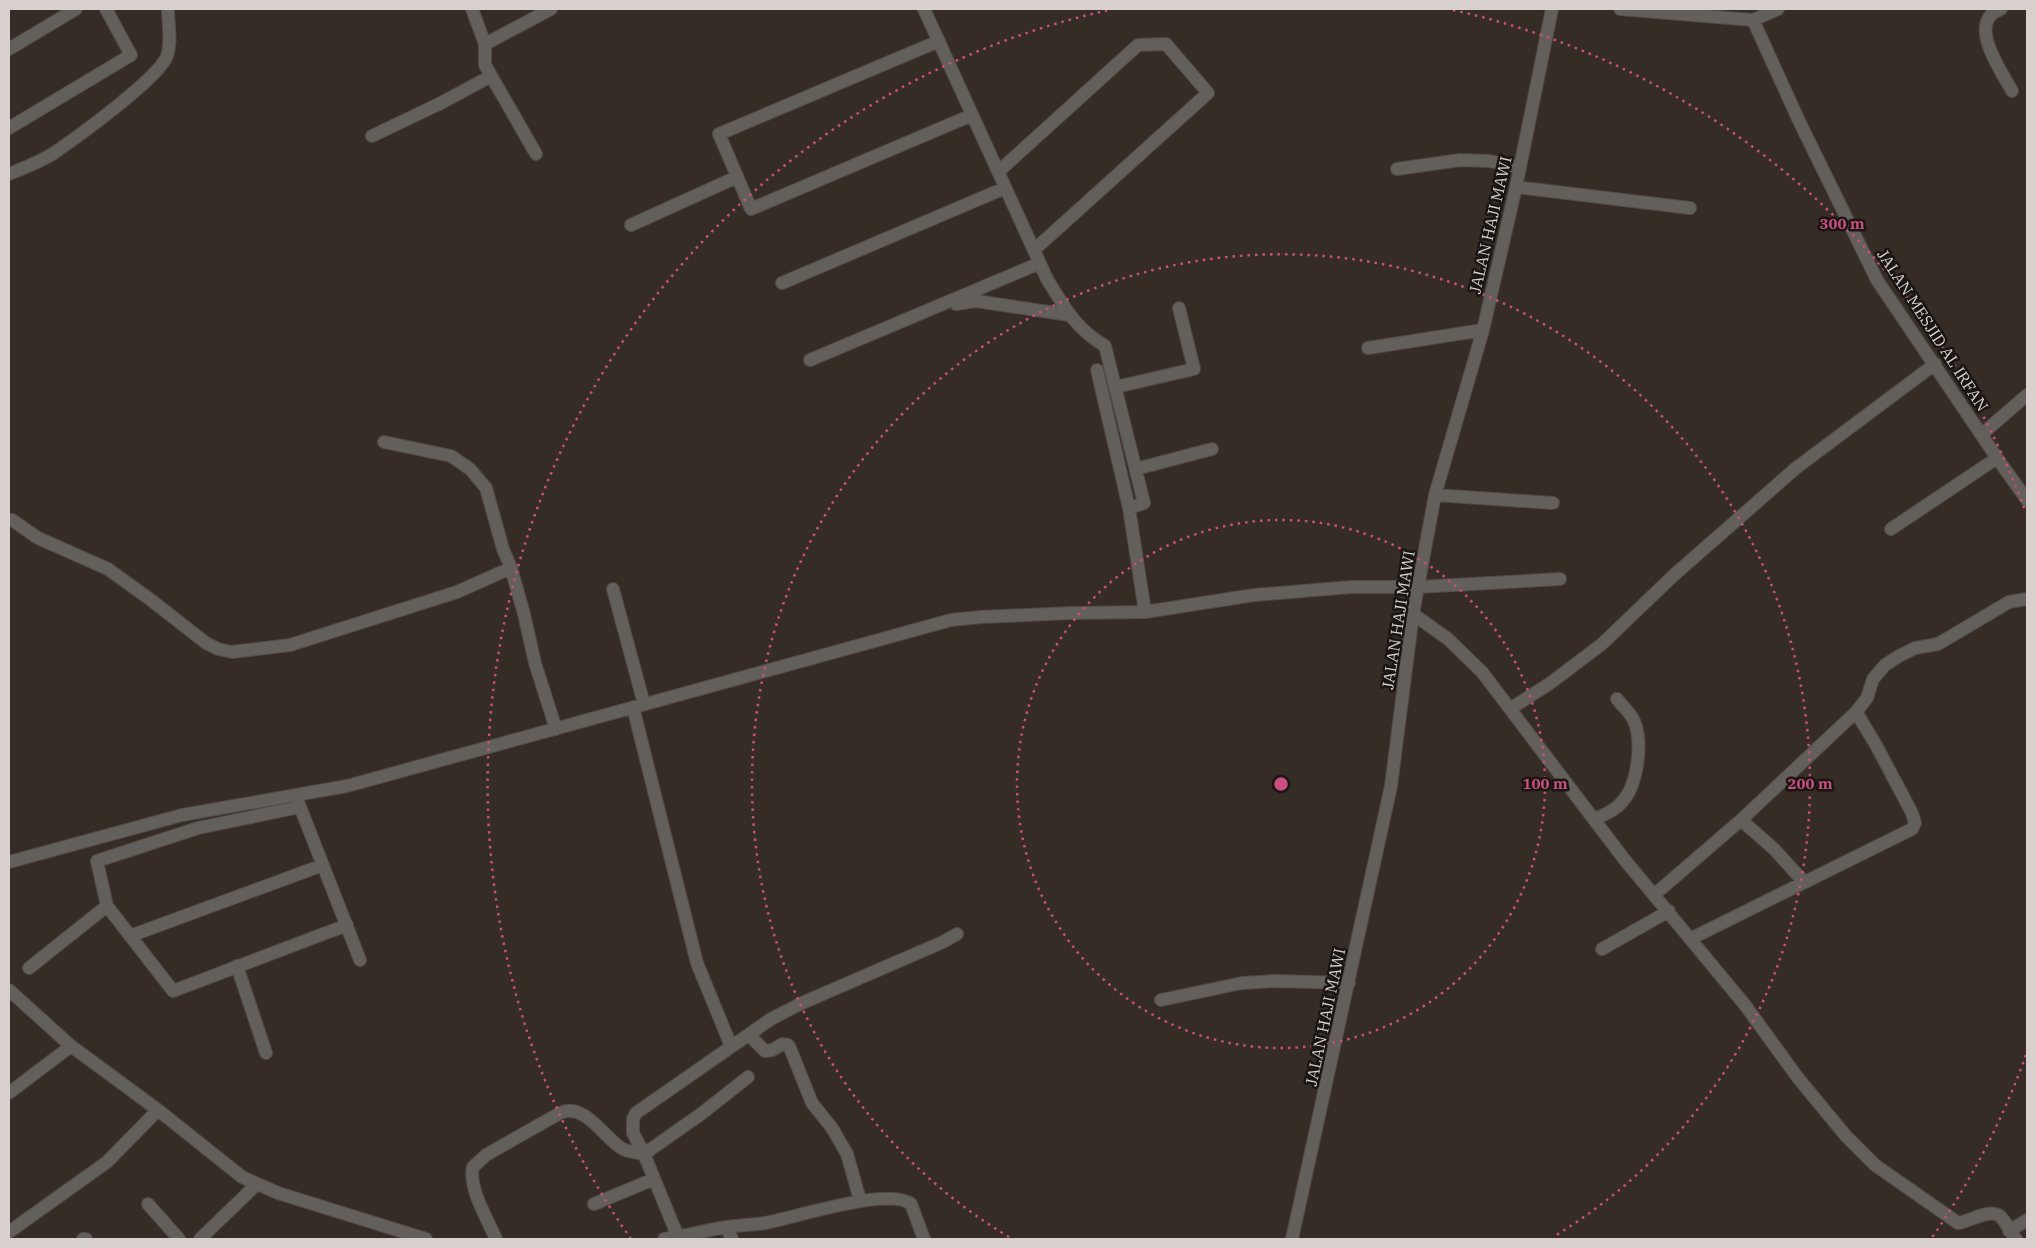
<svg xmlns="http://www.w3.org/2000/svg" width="2036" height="1248" font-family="'IBM Plex Serif',serif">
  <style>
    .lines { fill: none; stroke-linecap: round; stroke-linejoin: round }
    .minor-casing { stroke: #524a44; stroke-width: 14 }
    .minor { stroke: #635f5b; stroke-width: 12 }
    .ring { fill: none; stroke: #c9507e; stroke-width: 2.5; stroke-dasharray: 2.5 5 }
    .labels { text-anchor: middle; stroke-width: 5; stroke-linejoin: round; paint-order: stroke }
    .street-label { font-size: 16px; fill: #d8d1ce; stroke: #191512 }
    .centre { fill: #c9507e; stroke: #191512; stroke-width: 2.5 }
    .ring-label { font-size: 15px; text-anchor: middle; font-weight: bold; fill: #c9507e; stroke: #191512; stroke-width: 5; stroke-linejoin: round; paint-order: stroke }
  </style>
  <rect width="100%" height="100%" fill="#352c26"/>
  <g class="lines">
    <defs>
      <path id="minor" d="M 472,9 L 485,44 L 485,65 L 536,154
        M 924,9 L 1047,279 C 1065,308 1075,328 1105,346 L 1144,503 L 1129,508 L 1145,612
        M 1620,9 L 1753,20 L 1800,123 L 1877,280 L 1997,458 L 2027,500
        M 2001,9 C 1965,21 2002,72 2012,91
        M 1753,20 L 1778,9
        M 939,41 L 719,134 L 751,209 L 972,115
        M 485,44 L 551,9
        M 9,49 L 76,9
        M 9,128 L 131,55 L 106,9
        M 372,136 L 441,103 L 491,76
        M 1397,169 L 1460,160 L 1489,161 L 1520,167
        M 998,172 L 1138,45 L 1166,44 L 1208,93 L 1034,250
        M 9,174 C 24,168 40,162 54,153 C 76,138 159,78 167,56 C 172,41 168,25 168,10
        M 1516,187 L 1690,208
        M 631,225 L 737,177
        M 782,283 L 1005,188
        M 956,304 L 976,301 L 1069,315
        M 1368,348 L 1483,330
        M 810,360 L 1040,263
        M 1097,370 L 1129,508
        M 1116,387 L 1194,369 L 1179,308
        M 1982,434 L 2027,395
        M 384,442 L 451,456 L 470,469 L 486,488 L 503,549 L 511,568 L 524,614 L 535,663 L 556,729
        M 1136,469 L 1212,449
        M 1435,495 L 1553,503
        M 12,520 L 38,538 L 108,569 L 151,600 L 206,643 L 218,649 L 232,652 L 290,645 L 457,592 L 511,568
        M 1891,529 L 1997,458
        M 613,589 L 644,704
        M 1413,614 L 1448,639 L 1482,672 L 1624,859 L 1745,1005 L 1798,1078 L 1846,1136 L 1875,1165 L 1958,1223 C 1969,1222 1989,1208 2000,1216 C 2006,1222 2011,1233 2016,1239
        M 633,707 L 697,963 L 731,1046
        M 1510,709 L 1549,684 L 1602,644 L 1674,575 L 1796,468 L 1935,364
        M 297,799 L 360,960
        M 300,807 L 198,828 L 97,861 L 107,906 L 173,991 L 347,925
        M 1595,819 C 1603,815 1615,811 1621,803 C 1638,786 1643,742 1634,721 C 1631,713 1622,706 1617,699
        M 1741,820 L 1774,849 L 1804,882
        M 9,862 L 182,815 L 347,786 L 951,620 L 981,617 L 1072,613 L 1145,612 L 1254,595 L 1351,587 L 1418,587 L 1560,579
        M 1654,895 L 1741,820 L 1856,712
        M 130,936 L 323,865
        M 1690,939 L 1912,829 L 1915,823 L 1912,813 L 1876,745 L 1856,712 L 1867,698 L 1873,679 L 1885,665 L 1899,656 L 1915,648 L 1938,644 L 2009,602 L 2027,599
        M 1602,949 L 1669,911
        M 237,966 L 266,1053
        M 29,968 L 107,906
        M 9,990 L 71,1046 L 158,1110 L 242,1177 L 278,1193 L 426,1239
        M 1161,1000 L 1242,983 L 1275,981 L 1349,983
        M 749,1035 L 765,1051 L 772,1050 L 783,1044 L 788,1045 L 790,1048 L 812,1103 L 832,1128 L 847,1154 L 860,1200
        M 9,1093 L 71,1046
        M 148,1204 L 179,1239
        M 594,1204 L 654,1179
        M 726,1227 L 732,1239
        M 2009,1231 L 2027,1220
        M 9,1232 L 107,1162 L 158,1110
        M 678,1237 L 644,1154 L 633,1133 L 633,1119 L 636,1113 L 771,1019 L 802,1003 L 943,942 L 957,934
        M 83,1239 L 86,1239
        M 200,1239 L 257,1184
        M 496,1239 C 488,1220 468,1188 473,1167 L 486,1155 L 560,1113 C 584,1102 603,1136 621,1148 C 627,1152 636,1152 644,1154 L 701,1114 L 748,1077
        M 664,1239 C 685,1236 706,1230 727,1227 C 740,1225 753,1225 765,1223 C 794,1218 889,1186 911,1204 L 924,1239
        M 1292,1239 L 1391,786 L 1413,614 L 1435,495 L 1483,330 L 1516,187 L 1552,9"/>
    </defs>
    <!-- minor casing -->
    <use href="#minor" class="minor-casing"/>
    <!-- minor -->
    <use href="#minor" class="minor"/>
  </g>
  <!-- distance rings -->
  <g class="ring">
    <circle cx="1281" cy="784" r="264"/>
    <path d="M1009 1237A529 529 0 1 1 1553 1237"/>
    <path d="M2026 1055A793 793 0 0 1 1931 1239M631 1239A793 793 0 0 1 1109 10M1453 10A793 793 0 0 1 2026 513"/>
  </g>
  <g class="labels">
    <!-- street labels -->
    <g class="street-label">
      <text transform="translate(1490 225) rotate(-77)" y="6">JALAN HAJI MAWI</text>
      <text transform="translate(1933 330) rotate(57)" y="6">JALAN MESJID AL IRFAN</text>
      <text transform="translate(1398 620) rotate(-81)" y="6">JALAN HAJI MAWI</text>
      <text transform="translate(1325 1017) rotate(-78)" y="6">JALAN HAJI MAWI</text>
    </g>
  </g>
  <circle cx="1281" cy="784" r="8" class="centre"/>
  <g class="ring-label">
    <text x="1842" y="229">300 m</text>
    <text x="1545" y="789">100 m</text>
    <text x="1810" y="789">200 m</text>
  </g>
  <!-- border -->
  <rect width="2036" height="1248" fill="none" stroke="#d8d1ce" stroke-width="20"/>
</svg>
